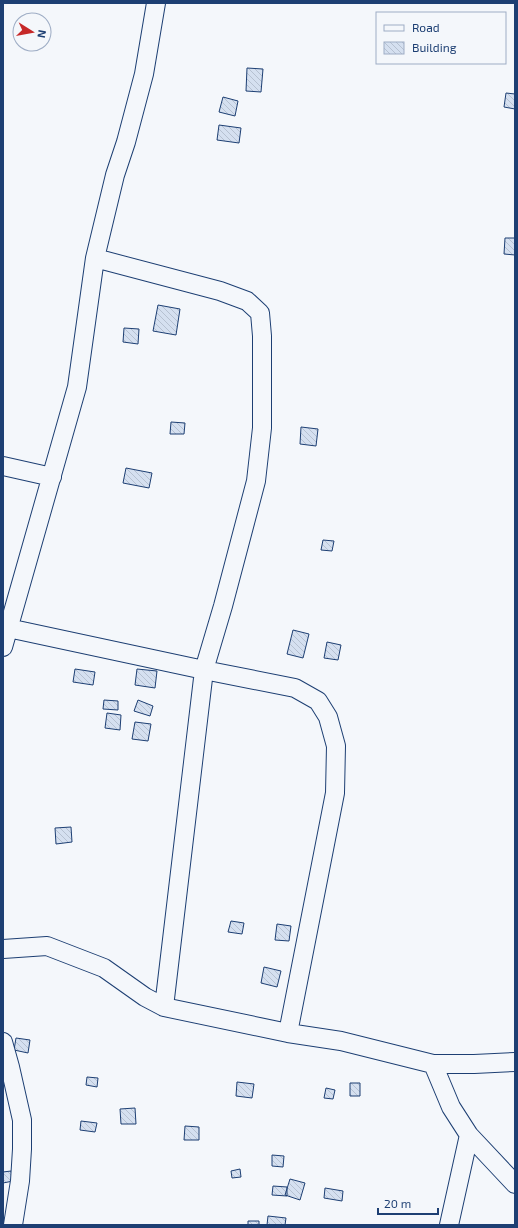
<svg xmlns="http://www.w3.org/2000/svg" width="518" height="1228" font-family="'Exo 2',sans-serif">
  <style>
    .building { fill: url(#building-back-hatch); stroke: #1d3f73 }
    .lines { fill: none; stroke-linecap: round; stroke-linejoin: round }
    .street-casing { stroke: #1d3f73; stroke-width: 20 }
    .street { stroke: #f4f7fb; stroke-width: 18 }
  </style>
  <defs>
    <pattern id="building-back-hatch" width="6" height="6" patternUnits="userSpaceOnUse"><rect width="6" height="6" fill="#d5e0f0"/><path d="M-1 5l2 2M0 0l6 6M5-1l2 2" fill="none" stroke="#b6c1d1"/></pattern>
  </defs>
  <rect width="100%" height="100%" fill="#f4f7fb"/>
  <!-- building -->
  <path class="building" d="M 247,68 L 263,69 L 261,92 L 246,91 Z
    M 506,93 L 515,94 L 515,109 L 504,107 Z
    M 223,97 L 238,101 L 235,116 L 219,112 Z
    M 219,125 L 241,128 L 239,143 L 217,140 Z
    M 505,238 L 515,238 L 515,255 L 504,254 Z
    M 158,305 L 180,309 L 176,335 L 153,331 Z
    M 124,328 L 139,329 L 138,344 L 123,342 Z
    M 171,422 L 185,423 L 184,434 L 170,434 Z
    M 301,427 L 318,429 L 316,446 L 300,444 Z
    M 126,468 L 152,473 L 149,488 L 123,483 Z
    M 323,540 L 334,541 L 332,551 L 321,550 Z
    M 293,630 L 309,634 L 303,658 L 287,654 Z
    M 327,642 L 341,645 L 338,660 L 324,658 Z
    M 75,669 L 95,672 L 93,685 L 73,682 Z
    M 137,669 L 157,671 L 155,688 L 135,685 Z
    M 104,700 L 118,701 L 118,710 L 103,709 Z
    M 138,700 L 153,706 L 150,716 L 134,711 Z
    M 107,713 L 121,715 L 120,730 L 105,728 Z
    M 135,722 L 151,724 L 148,741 L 132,739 Z
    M 71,827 L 72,842 L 56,844 L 55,828 Z
    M 231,921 L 244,923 L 242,934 L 228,932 Z
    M 277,924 L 291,926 L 289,941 L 275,940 Z
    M 264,967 L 281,971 L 277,987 L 261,983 Z
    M 16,1038 L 30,1040 L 28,1053 L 14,1050 Z
    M 87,1077 L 98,1078 L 97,1087 L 86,1085 Z
    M 237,1082 L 254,1084 L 252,1098 L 236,1096 Z
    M 350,1083 L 360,1083 L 360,1096 L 350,1096 Z
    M 326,1088 L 335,1090 L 333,1099 L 324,1098 Z
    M 135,1108 L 136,1124 L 121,1124 L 120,1109 Z
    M 81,1121 L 97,1123 L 95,1132 L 80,1130 Z
    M 185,1126 L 199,1127 L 199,1140 L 184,1140 Z
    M 272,1155 L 284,1156 L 283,1167 L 272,1166 Z
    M 240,1169 L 241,1177 L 232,1178 L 231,1171 Z
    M 11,1171 L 13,1181 L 3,1183 L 3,1172 Z
    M 290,1179 L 305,1183 L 300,1200 L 285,1195 Z
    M 273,1186 L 287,1187 L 287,1196 L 272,1195 Z
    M 325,1188 L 343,1191 L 342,1201 L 324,1198 Z
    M 268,1216 L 286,1218 L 285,1225 L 267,1225 Z
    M 248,1221 L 259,1221 L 259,1225 L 248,1225 Z"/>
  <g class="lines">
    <defs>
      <path id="street" d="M 95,258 L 220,291 L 247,301 L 260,313 L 262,336 L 262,428 L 256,481 L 223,606 L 204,670 L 164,1007
        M 3,466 L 52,477
        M 8,628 L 204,670 L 295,688 L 318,701 L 328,717 L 336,746 L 335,793 L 288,1033
        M 3,647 L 77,387 L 95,258 L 115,175 L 126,142 L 144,74 L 156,3
        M 3,949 L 47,946 L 104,968 L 145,997 L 164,1007 L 288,1033 L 341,1041 L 433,1064 L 474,1064 L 515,1062
        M 3,1042 L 10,1067 L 22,1120 L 22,1149 L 20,1181 L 13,1225
        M 433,1064 L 451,1107 L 469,1135 L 515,1184
        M 449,1225 L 469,1135"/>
    </defs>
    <!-- street casing -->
    <use href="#street" class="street-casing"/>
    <!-- street -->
    <use href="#street" class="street"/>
  </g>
  <!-- border -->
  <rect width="518" height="1228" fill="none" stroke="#1d3f73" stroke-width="8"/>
  <!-- legend -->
  <rect x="376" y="12" width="130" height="52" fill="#f4f7fb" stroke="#9eadc5"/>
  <rect x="384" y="25" width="20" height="6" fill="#f4f7fb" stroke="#9eadc5"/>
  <text x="412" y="32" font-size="12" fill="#1d3f73">Road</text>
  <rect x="384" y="42" width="20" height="12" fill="url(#building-back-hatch)" stroke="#9eadc5"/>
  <text x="412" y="52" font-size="12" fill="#1d3f73">Building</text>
  <!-- north arrow -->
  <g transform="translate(32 32) rotate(101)"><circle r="19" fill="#f4f7fb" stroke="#9eadc5"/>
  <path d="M0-3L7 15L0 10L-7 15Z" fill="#c62828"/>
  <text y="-6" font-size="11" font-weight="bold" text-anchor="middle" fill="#1d3f73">N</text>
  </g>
  <!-- scale -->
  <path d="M378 1208v6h60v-6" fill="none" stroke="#1d3f73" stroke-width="2"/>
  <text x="384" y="1208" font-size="12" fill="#1d3f73" stroke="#f4f7fb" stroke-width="3" paint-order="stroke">20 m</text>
</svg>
